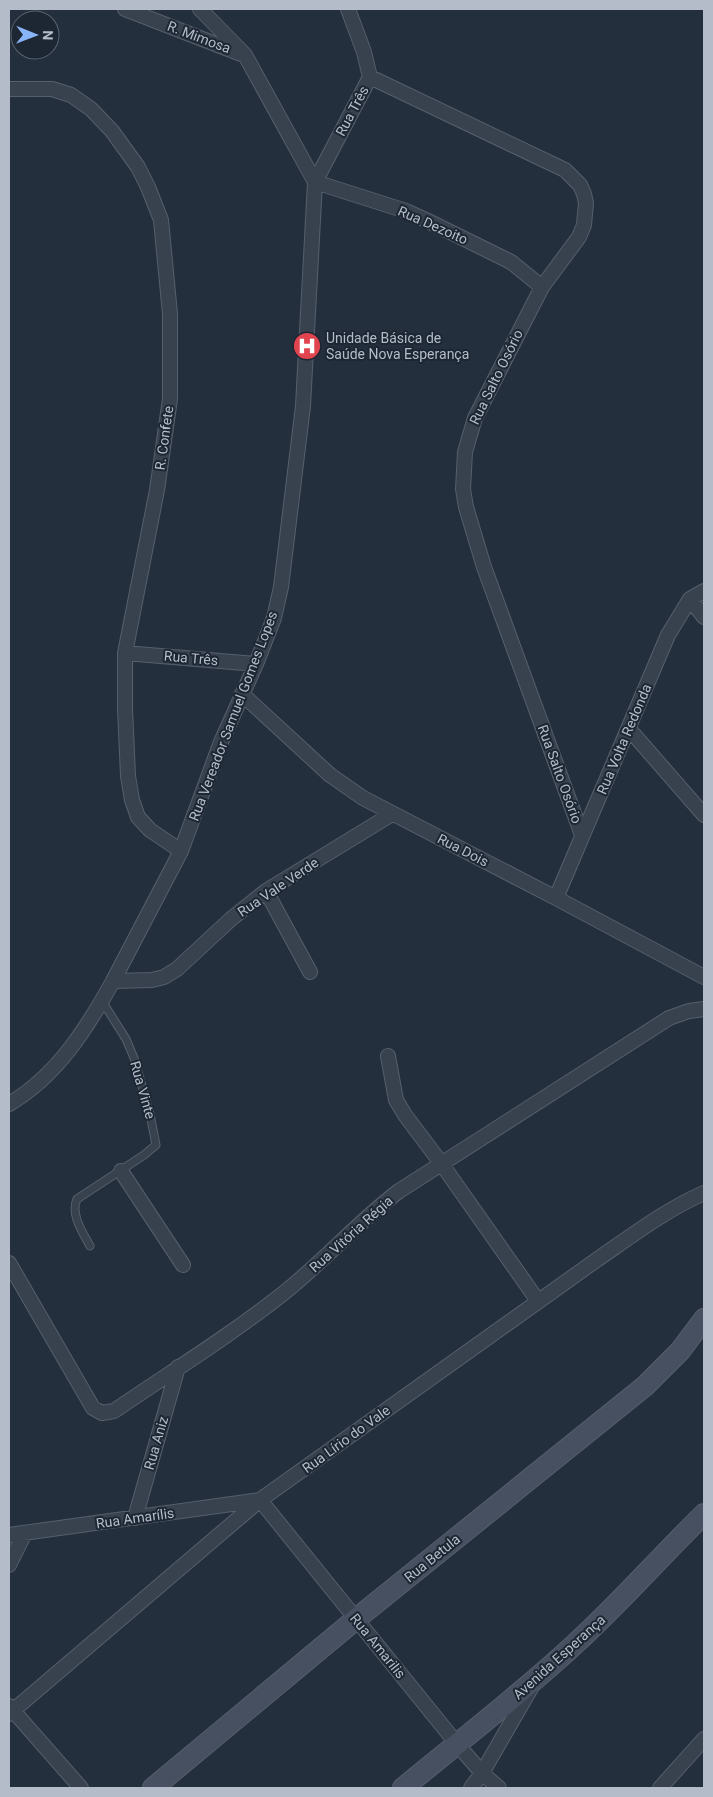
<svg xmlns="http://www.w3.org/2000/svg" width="713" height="1797" font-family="Roboto,sans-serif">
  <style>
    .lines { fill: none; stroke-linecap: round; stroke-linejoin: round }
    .lane-casing { stroke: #565f6c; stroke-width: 9 }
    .street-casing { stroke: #565f6c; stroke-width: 16 }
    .secondary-casing { stroke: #565f6c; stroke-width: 22 }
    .lane { stroke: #38414e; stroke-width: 7 }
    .street { stroke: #38414e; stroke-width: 14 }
    .secondary { stroke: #465061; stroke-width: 20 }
    .labels { text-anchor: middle; stroke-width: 4; stroke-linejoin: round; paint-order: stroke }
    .street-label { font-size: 14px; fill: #b4bcc9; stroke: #1d2633 }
    .poi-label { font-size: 14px; fill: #b4bcc9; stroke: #1d2633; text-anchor: start }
  </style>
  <rect width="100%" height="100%" fill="#242f3e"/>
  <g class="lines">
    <defs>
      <path id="lane" d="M 90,1246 C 83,1233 70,1214 77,1199 L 144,1155 L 156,1145 L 150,1114 L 134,1058 L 126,1039 L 102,1001"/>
      <path id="street" d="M 125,9 L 241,54
        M 200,9 L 245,55 L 315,182
        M 370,77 L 565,170 L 580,185 L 584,194 L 586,203 L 584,225 L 579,237 L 542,287 L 475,418 L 465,452 L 463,489 L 466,507 L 484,567 L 582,835
        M 9,89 L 52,89 L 71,95 L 91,109 L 112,131 L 138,167 L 148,187 L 161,220 L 170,314 L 170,399 L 157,490 L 125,653 L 125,708 L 128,776 L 132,800 L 138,817 L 150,830 L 181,851
        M 315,182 L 406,211 L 428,221 L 511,262 L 542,287
        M 690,599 L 704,617
        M 125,653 L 256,664
        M 242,694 L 330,775 L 363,798 L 556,898 L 704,977
        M 629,729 L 704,815
        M 266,891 L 310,972
        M 556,898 L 668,635 L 690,599 L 704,591
        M 113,981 L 152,980 L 164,977 L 177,969 L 231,919 L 266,891 L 392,814
        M 388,1056 L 396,1100 L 405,1115 L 441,1163 L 538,1301
        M 9,1104 C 57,1076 87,1028 113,981 L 181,851 L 221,742 L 256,664 L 274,618 L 281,587 L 303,406 L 315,182 L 370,77 L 364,52 L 348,9
        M 121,1171 L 183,1265
        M 9,1263 L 93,1408 L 102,1413 L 114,1411 C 171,1372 231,1335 285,1292 C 325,1260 358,1222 399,1191 L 669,1018 L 689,1011 L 704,1009
        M 260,1500 L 457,1744 L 482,1773 L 499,1788
        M 135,1518 L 178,1367
        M 9,1535 L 260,1500
        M 9,1565 L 25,1533
        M 9,1706 L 81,1788
        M 9,1714 L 260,1500 L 595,1261 C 630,1237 665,1210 704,1193
        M 471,1788 L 482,1773 L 531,1688
        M 660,1788 L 704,1739"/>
      <path id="secondary" d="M 153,1788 L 356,1619 L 645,1386 L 680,1351 L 704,1319
        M 403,1788 C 460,1741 520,1695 575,1644 C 620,1603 660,1557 704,1514"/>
    </defs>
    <!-- lane casing -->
    <use href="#lane" class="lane-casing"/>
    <!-- street casing -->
    <use href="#street" class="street-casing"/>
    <!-- secondary casing -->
    <use href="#secondary" class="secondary-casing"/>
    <!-- lane -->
    <use href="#lane" class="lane"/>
    <!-- street -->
    <use href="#street" class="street"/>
    <!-- secondary -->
    <use href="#secondary" class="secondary"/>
  </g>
  <!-- icons -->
  <defs>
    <symbol id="hospital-disc" viewBox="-11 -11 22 22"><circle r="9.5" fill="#e0444e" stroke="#1d2633"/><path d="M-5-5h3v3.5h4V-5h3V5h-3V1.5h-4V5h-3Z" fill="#fff"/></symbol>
  </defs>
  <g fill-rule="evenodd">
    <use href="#hospital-disc" x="291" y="330" width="32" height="32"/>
  </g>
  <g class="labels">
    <!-- street labels -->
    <g class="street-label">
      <text transform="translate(199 37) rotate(21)" y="5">R. Mimosa</text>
      <text transform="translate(352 111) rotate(-62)" y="5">Rua Três</text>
      <text transform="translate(433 225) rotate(24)" y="5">Rua Dezoito</text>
      <text transform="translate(496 377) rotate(-64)" y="5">Rua Salto Osório</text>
      <text transform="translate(164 438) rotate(-82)" y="5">R. Confete</text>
      <text transform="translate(191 658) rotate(5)" y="5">Rua Três</text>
      <text transform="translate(233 716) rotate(-69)" y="5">Rua Vereador Samuel Gomes Lopes</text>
      <text transform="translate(624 739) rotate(-67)" y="5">Rua Volta Redonda</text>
      <text transform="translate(560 774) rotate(70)" y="5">Rua Salto Osório</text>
      <text transform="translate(463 850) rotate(27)" y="5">Rua Dois</text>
      <text transform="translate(278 887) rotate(-34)" y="5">Rua Vale Verde</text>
      <text transform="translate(143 1090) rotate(74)" y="5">Rua Vinte</text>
      <text transform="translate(351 1234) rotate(-42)" y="5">Rua Vitória Régia</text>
      <text transform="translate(346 1439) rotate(-36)" y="5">Rua Lírio do Vale</text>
      <text transform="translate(156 1443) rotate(-74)" y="5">Rua Aniz</text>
      <text transform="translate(135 1518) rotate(-8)" y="5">Rua Amarílis</text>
      <text transform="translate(432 1558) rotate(-39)" y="5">Rua Betula</text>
      <text transform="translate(378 1646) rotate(51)" y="5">Rua Amarilis</text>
      <text transform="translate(559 1657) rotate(-42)" y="5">Avenida Esperança</text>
    </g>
    <!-- poi labels -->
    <g class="poi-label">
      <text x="326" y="343">Unidade Básica de<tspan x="326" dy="16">Saúde Nova Esperança</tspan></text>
    </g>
  </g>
  <!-- border -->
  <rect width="713" height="1797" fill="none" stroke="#b4bcc9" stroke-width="20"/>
  <!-- north arrow -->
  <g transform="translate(35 35) rotate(91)"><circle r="24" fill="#1d2633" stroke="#59626f"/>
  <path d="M0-4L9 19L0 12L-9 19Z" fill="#8ab4f8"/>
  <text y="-8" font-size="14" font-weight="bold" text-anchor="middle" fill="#b4bcc9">N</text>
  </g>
</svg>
